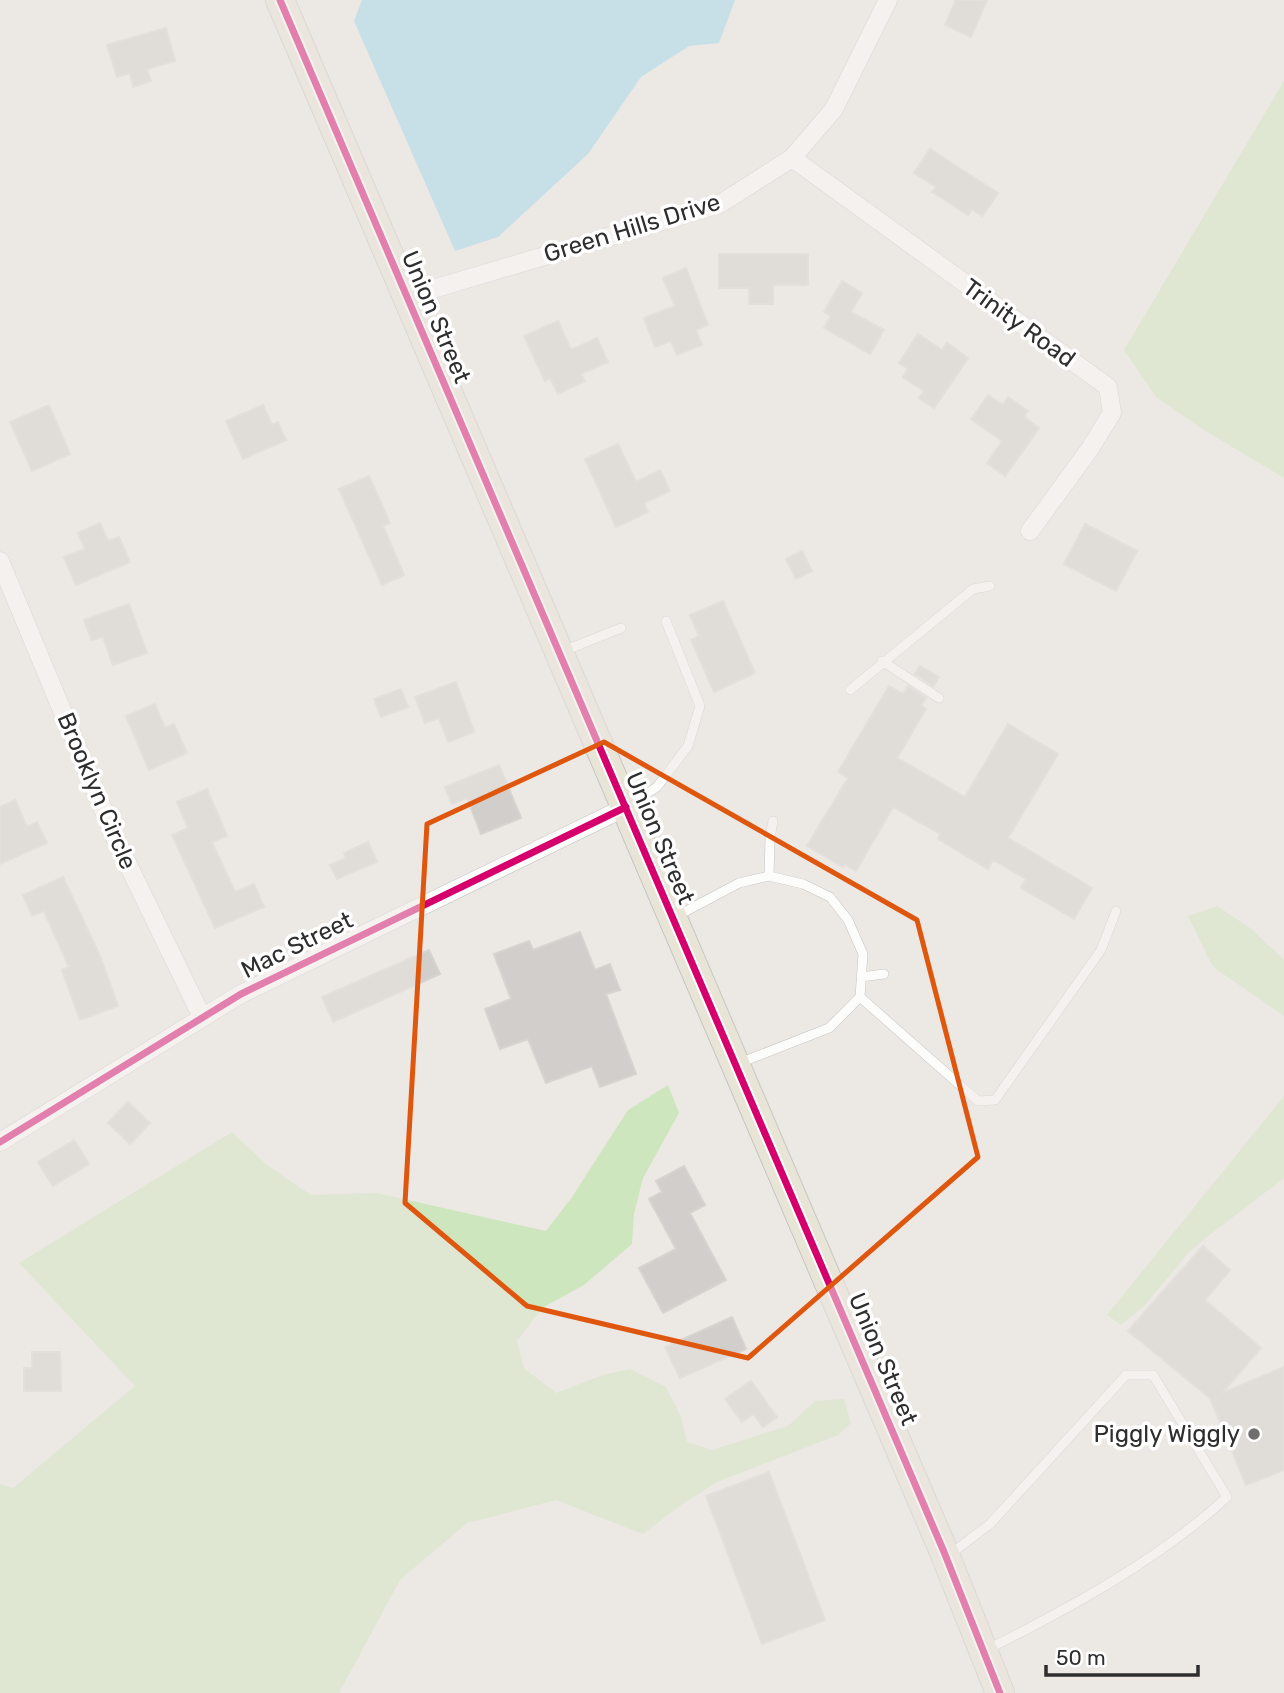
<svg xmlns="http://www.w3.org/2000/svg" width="1284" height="1693" font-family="Rubik,sans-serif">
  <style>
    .green { fill: #cee6be }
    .water { fill: #99d6ec }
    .building { fill: #d1cecb; stroke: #d7d4d0; stroke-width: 2 }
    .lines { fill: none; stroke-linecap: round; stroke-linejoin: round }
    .service-casing { stroke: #c5c4c5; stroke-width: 10 }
    .minor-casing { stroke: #c5c4c5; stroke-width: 19 }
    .primary-casing { stroke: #c6c5c4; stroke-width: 30 }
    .service { stroke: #fcfcfb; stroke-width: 9 }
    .minor { stroke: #fcfcfb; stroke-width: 18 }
    .primary { stroke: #e8e4d6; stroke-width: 28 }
    .cycleway-casing { stroke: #fff; stroke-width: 11 }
    .cycleway { stroke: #d6006c; stroke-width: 7 }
    .marked { fill: none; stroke: #df570e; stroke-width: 5; stroke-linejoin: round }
    .poi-dot { fill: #706f6e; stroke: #fff; stroke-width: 2.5 }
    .labels { text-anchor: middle; stroke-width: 7; stroke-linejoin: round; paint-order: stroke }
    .street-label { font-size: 24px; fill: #2e2e2e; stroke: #fff }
    .poi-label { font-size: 24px; fill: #2e2e2e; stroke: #fff; text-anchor: end }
  </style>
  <rect width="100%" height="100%" fill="#ece8e4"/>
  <!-- green -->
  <path class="green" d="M 1284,81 L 1284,478 L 1204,430 L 1156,397 L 1124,350 Z
    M 1217,906 L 1250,928 L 1284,960 L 1284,1016 L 1213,967 L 1188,916 Z
    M 668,1085 L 679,1113 L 643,1178 L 634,1214 L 632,1244 L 584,1285 L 542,1308 L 517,1341 L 524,1368 L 556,1393 L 603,1375 L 630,1369 L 666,1387 L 681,1417 L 687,1442 L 712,1450 L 788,1426 L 815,1401 L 844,1399 L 851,1423 L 838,1435 L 717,1482 L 681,1505 L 643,1534 L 556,1500 L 467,1523 L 400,1580 L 339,1693 L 0,1693 L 0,1484 L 13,1488 L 135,1386 L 19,1263 L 232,1132 L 267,1165 L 311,1195 L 377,1193 L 546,1231 L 572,1197 L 628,1110 Z
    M 1284,1096 L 1284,1178 L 1203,1240 L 1188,1253 L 1145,1305 L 1121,1325 L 1107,1315 Z"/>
  <!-- water -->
  <path class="water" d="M 362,0 L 735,0 L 719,43 L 689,46 L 641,77 L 588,154 L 498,237 L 455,251 L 354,21 Z"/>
  <!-- building -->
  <path class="building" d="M 956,0 L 987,0 L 971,37 L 945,25 Z
    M 166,28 L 175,61 L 147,69 L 151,81 L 133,87 L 130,73 L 117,77 L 107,45 Z
    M 930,149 L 998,193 L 982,216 L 972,209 L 968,215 L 932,192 L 936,187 L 914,173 Z
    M 719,254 L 808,254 L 808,285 L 773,285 L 773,304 L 749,304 L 749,288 L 719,288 Z
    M 686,268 L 708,325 L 696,330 L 702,345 L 677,355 L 671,341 L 655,347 L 644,318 L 675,306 L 663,278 Z
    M 842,281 L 862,293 L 851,312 L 884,330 L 870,354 L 824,328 L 831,316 L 824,312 Z
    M 558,321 L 571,350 L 597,338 L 608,362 L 581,374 L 585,381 L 558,394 L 550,378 L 545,381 L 524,336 Z
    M 918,334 L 942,350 L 947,343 L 968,358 L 934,408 L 919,398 L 924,391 L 903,377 L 908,369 L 899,363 Z
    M 988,395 L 1003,405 L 1008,397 L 1028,411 L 1024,417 L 1039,428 L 1005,476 L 987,463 L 1002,441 L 971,419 Z
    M 49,405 L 70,454 L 32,471 L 10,422 Z
    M 263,405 L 272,425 L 278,422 L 286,440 L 243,459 L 226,421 Z
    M 618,444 L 636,482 L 660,470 L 670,491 L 644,503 L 648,512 L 616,527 L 585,459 Z
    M 369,476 L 390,523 L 383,526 L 404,575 L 382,585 L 339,489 Z
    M 100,523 L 108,541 L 119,537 L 130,562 L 76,585 L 64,557 L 85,549 L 78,533 Z
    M 1085,524 L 1137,551 L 1116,591 L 1064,564 Z
    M 802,551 L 812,571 L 796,579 L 786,559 Z
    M 723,601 L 755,673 L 714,692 L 691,640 L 699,636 L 690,615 Z
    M 129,604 L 147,653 L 113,665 L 103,637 L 92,640 L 84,620 Z
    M 920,666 L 939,677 L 933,686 L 915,674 Z
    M 456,682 L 474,732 L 448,742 L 439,718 L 425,723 L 415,697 Z
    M 889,686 L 903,694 L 908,686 L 926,698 L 921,705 L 926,709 L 897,758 L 965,797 L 1008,724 L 1058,754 L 1008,838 L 1092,888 L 1074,919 L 1021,888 L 1026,879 L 993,860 L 988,869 L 938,839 L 940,834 L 893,807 L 856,871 L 844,864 L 843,867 L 807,846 L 848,778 L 838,772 Z
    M 401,689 L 408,707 L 381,717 L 374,699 Z
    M 155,704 L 165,728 L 174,724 L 187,753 L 149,770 L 126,716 Z
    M 499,765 L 521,818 L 481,834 L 467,798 L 452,804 L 445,787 Z
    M 207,789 L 227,836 L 212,842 L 235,892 L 254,884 L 264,907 L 215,928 L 172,835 L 188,828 L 177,802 Z
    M 15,800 L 27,827 L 37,822 L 47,843 L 0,864 L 0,807 Z
    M 368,842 L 377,862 L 337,879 L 330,865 L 346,858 L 344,853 Z
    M 63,877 L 100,956 L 118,1006 L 80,1020 L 62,970 L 69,967 L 44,911 L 32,916 L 23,895 Z
    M 580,932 L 595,970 L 610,964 L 620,990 L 606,994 L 636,1074 L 600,1087 L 592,1066 L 546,1083 L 528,1039 L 500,1049 L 485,1009 L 511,999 L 494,954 L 529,941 L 533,950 Z
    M 429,950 L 440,974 L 333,1022 L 322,997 Z
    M 128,1102 L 150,1123 L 130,1144 L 108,1123 Z
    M 74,1140 L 89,1164 L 53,1186 L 38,1162 Z
    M 684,1166 L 705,1205 L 690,1213 L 726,1280 L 663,1313 L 639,1268 L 676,1249 L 649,1199 L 662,1192 L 656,1181 Z
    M 1203,1246 L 1230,1270 L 1205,1300 L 1261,1348 L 1222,1393 L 1284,1367 L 1284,1470 L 1246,1485 L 1210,1398 L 1128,1331 Z
    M 732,1317 L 746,1349 L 680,1378 L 665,1347 Z
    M 32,1352 L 60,1352 L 61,1391 L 24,1391 L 24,1368 L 32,1368 Z
    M 751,1381 L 777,1417 L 763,1427 L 753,1414 L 742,1422 L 725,1399 Z
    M 769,1472 L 825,1620 L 762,1644 L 706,1496 Z"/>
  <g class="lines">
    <defs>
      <path id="service" d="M 561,652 L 621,628
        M 882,661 L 939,698
        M 850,690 L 973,589 L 990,586
        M 627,806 L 657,787 L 688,746 L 700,706 L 666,621
        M 769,876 L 770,838 L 773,821
        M 675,917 L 739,883 L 769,876 L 803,884 L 830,897 L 848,920 L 863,954 L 860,997 L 829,1028 L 737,1064
        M 861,977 L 884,974
        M 860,997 L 978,1101 L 995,1100 L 1101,950 L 1116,911
        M 949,1555 L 990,1524 L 1126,1375 L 1153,1375 L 1227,1497 C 1160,1559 1070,1608 988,1649"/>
      <path id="minor" d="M 792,158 L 1108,387 L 1112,413 L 1089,450 L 1030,531
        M 406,297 L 720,204 L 792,158 L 834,109 L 888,0
        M 0,561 L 115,838 L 202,1017
        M 0,1142 L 241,994 L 626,807"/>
      <path id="primary" d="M 280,0 L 944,1552 L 1000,1693"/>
    </defs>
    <!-- service casing -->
    <use href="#service" class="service-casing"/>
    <!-- minor casing -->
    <use href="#minor" class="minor-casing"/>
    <!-- primary casing -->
    <use href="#primary" class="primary-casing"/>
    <!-- service -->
    <use href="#service" class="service"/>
    <!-- minor -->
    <use href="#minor" class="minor"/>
    <!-- primary -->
    <use href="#primary" class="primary"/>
    <defs>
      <path id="cycleway" d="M 280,0 L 944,1552 L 1000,1693
        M 0,1142 L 241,994 L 626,807"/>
    </defs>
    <!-- cycleway casing -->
    <use href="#cycleway" class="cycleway-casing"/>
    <!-- cycleway -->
    <use href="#cycleway" class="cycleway"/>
  </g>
  <!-- marked area -->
  <path d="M0 0H1284V1693H0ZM 604,742 L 917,920 L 978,1157 L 748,1358 L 527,1306 L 405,1203 L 427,824 Z" fill="#ece8e4" fill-opacity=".55" fill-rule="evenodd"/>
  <path class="marked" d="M 604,742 L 917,920 L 978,1157 L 748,1358 L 527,1306 L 405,1203 L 427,824 Z"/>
  <!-- markers -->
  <circle class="poi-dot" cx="1254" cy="1434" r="7"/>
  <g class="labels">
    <!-- street labels -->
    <g class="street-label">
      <text transform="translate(632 228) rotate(-17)" y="8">Green Hills Drive</text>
      <text transform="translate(436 317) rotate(67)" y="8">Union Street</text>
      <text transform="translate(1019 323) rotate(36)" y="8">Trinity Road</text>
      <text transform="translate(97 791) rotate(67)" y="8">Brooklyn Circle</text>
      <text transform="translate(660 838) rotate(67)" y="8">Union Street</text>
      <text transform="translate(297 945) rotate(-26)" y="8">Mac Street</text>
      <text transform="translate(883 1359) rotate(67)" y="8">Union Street</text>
    </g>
    <!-- poi labels -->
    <g class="poi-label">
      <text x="1240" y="1442">Piggly Wiggly</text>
    </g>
  </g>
  <!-- scale -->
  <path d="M1046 1665v10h152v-10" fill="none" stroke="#2e2e2e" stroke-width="3.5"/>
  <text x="1056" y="1665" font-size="21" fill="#2e2e2e" stroke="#ffffff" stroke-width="5" paint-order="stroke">50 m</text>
</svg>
